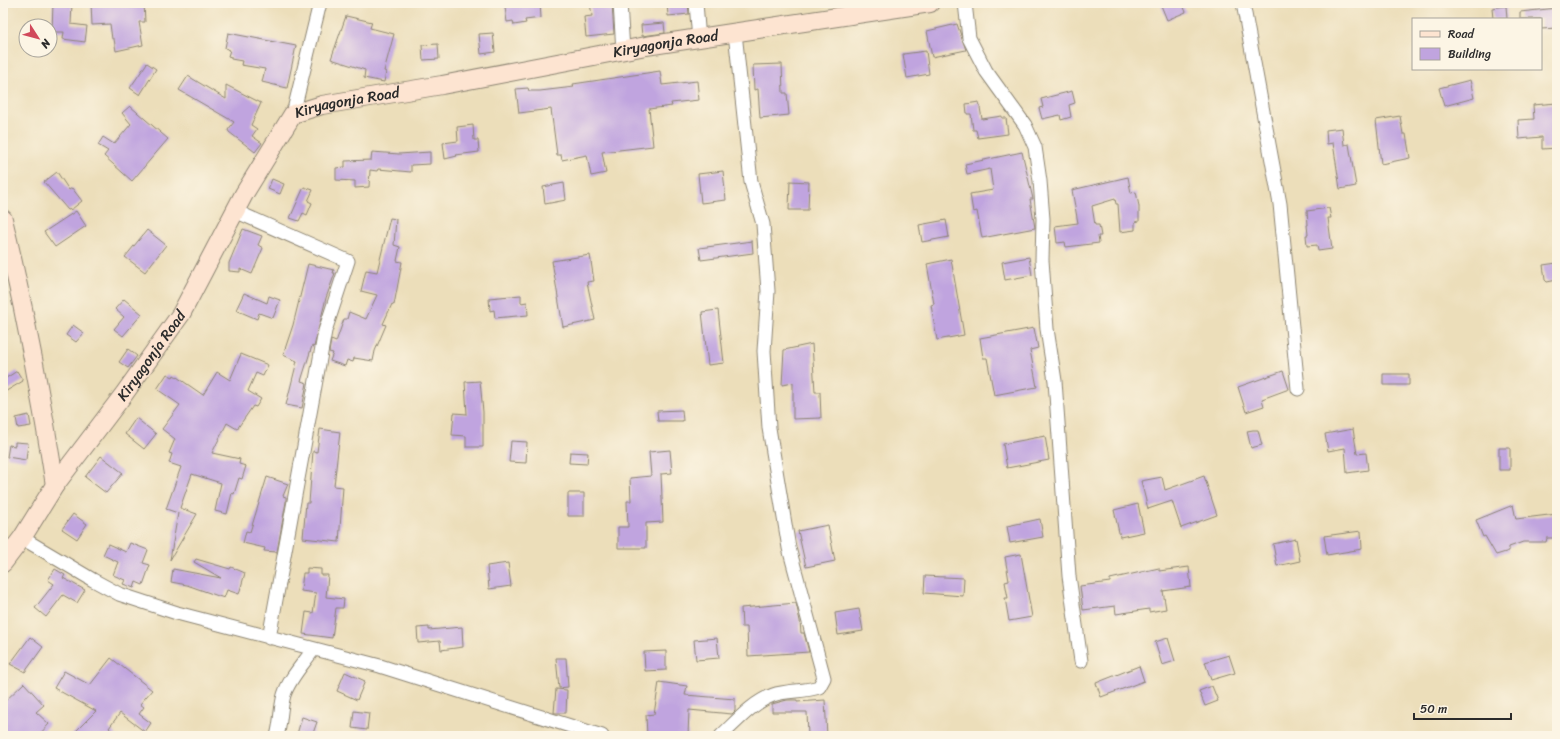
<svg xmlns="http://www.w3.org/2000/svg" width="1560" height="739" font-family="Sriracha,sans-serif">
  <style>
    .building { fill: #c0a4df }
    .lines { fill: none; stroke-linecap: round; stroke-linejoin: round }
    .street-casing { stroke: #8c8472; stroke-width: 15 }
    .secondary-casing { stroke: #8c8472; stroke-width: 20 }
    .street { stroke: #fff; stroke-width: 13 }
    .secondary { stroke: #fde4d1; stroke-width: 18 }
    .labels { text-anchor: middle; stroke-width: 3; stroke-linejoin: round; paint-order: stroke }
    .street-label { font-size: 15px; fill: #2b2b2b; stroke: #fcf5e5 }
  </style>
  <rect width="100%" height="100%" fill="#fcf5e5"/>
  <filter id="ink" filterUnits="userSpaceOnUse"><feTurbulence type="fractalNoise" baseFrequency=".025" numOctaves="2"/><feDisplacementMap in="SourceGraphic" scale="8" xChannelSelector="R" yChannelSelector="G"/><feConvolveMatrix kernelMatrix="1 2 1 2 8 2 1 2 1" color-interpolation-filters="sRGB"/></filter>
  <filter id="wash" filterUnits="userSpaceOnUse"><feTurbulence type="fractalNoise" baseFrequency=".012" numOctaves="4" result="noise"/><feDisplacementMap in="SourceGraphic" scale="16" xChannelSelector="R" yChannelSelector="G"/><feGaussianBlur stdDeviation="0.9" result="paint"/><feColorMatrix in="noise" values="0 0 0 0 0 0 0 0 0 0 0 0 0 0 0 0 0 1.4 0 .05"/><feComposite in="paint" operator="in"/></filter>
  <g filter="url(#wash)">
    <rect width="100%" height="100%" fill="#ecdeba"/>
    <g id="blocks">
      <!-- building -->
      <path class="building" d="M 53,3 L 72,3 L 71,24 L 87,26 L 85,42 L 63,39 L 64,32 L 52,32 Z
        M 91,3 L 144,3 L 145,22 L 139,22 L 143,45 L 116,51 L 114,39 L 112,39 L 110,24 L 92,25 Z
        M 511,3 L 540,3 L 541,18 L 525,20 L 526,23 L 514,25 L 513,21 L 507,22 L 505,7 L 512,6 Z
        M 590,3 L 612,3 L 614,34 L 586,37 L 584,17 L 592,16 Z
        M 667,3 L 688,3 L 689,14 L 668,16 Z
        M 1160,3 L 1182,3 L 1186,12 L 1167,20 Z
        M 1506,6 L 1507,19 L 1493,19 L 1492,8 Z
        M 1557,8 L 1557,28 L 1541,29 L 1541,19 L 1520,19 L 1520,12 Z
        M 346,16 L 372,22 L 370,28 L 394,34 L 384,71 L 386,72 L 384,82 L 364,78 L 365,70 L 331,59 Z
        M 664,23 L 665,33 L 642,36 L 641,25 Z
        M 957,24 L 966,50 L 932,57 L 927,31 Z
        M 228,33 L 296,46 L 287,88 L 262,82 L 265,69 L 241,65 L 242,61 L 231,59 L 231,57 L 228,56 L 230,50 L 225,48 Z
        M 493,33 L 495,52 L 481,54 L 479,34 Z
        M 438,44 L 439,59 L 423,60 L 422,45 Z
        M 926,51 L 929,74 L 907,78 L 903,54 Z
        M 147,63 L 156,69 L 140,95 L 130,88 Z
        M 782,64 L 783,93 L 787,93 L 789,115 L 760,118 L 758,89 L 754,90 L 753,65 Z
        M 660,71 L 662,85 L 697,81 L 699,100 L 671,103 L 672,106 L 649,109 L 653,146 L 602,152 L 606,173 L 591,176 L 587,155 L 562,160 L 561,155 L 557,155 L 551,109 L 519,113 L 516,89 L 528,88 L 529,91 L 540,91 L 574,87 L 573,84 Z
        M 188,76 L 226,99 L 226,85 L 261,103 L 251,125 L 257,129 L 252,136 L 262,143 L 255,152 L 229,132 L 228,130 L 234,122 L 179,90 Z
        M 1470,80 L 1474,98 L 1444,106 L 1439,88 Z
        M 1072,91 L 1075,103 L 1069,105 L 1071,117 L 1061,120 L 1060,115 L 1042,119 L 1039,108 L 1043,107 L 1041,99 Z
        M 979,102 L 982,119 L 1002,116 L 1002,118 L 1006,118 L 1008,134 L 978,138 L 976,130 L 973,130 L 971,114 L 967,114 L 966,104 Z
        M 1557,103 L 1557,148 L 1542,149 L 1542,137 L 1519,139 L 1518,120 L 1534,119 L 1533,105 Z
        M 130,106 L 168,139 L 132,181 L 104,156 L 108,151 L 98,145 L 103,137 L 114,144 L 131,124 L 122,113 Z
        M 1400,116 L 1403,134 L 1406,134 L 1410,158 L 1381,164 L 1376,120 Z
        M 473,125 L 474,140 L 478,140 L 479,152 L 456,155 L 457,156 L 445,159 L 443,143 L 458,141 L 457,127 Z
        M 1342,128 L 1344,145 L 1349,144 L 1356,186 L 1340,189 L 1333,143 L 1327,144 L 1326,130 Z
        M 372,152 L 399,154 L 430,152 L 430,164 L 411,165 L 411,172 L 378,169 L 377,171 L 370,170 L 369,187 L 355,188 L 355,181 L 336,180 L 336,168 L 345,167 L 345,161 L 371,160 Z
        M 1022,152 L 1033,199 L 1030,199 L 1035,228 L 982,238 L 977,211 L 973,212 L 970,194 L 993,190 L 990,169 L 967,174 L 965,164 Z
        M 723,171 L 726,200 L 701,203 L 698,174 Z
        M 57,172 L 69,190 L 72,188 L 82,201 L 72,209 L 68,210 L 44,182 Z
        M 1128,177 L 1131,193 L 1136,192 L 1139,206 L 1139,221 L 1135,222 L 1135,230 L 1120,232 L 1118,204 L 1116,204 L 1115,199 L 1092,206 L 1095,225 L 1099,225 L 1101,236 L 1098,236 L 1099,243 L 1066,247 L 1065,242 L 1057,243 L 1055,226 L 1078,223 L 1072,190 Z
        M 272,179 L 284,184 L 280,194 L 268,189 Z
        M 790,181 L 809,182 L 808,210 L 789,210 Z
        M 564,183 L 566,200 L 545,204 L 543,187 Z
        M 304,187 L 313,190 L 308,201 L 312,203 L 307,215 L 303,213 L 299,221 L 290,218 Z
        M 1329,208 L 1331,218 L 1328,218 L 1332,249 L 1318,251 L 1317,245 L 1307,246 L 1306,235 L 1308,235 L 1307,225 L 1308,225 L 1307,211 Z
        M 76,211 L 86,226 L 55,247 L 44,232 Z
        M 390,218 L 396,219 L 394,245 L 400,247 L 397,261 L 402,262 L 394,305 L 392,304 L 383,324 L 386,325 L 375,351 L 373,361 L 354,358 L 353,362 L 347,360 L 345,366 L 330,361 L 333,353 L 329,352 L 331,340 L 336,342 L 344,319 L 347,319 L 349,312 L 366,319 L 377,295 L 361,291 L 366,270 L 377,272 Z
        M 946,220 L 949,237 L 922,242 L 919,225 Z
        M 243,229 L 262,236 L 258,245 L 263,248 L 252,274 L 240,269 L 240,272 L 229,271 L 229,263 Z
        M 147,230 L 166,245 L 145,272 L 125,257 Z
        M 752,241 L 753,253 L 701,260 L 699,248 Z
        M 590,255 L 594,281 L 587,282 L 595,320 L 563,327 L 552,261 Z
        M 1029,257 L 1032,275 L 1005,280 L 1002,262 Z
        M 951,259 L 964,335 L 937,340 L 931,305 L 934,304 L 927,264 Z
        M 1557,263 L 1557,280 L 1547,282 L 1545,280 L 1543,265 Z
        M 308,264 L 334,270 L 333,273 L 335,273 L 326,298 L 314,347 L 312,346 L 301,381 L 307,383 L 302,408 L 286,405 L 297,361 L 283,355 L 293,325 Z
        M 244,293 L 267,303 L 269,296 L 280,300 L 273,318 L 259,313 L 257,319 L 236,310 Z
        M 521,295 L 521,303 L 527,302 L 528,315 L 495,318 L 494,310 L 490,311 L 489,298 Z
        M 124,299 L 142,314 L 123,336 L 114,329 L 124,317 L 115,309 Z
        M 718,310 L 724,363 L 708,365 L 702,312 Z
        M 73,325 L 84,333 L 76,342 L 66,335 Z
        M 1034,328 L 1038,348 L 1030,350 L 1037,387 L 994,395 L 987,358 L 983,358 L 980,338 Z
        M 812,344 L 815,392 L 820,392 L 821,418 L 793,419 L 793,383 L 782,385 L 784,350 Z
        M 128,349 L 137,356 L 128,368 L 119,362 Z
        M 241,354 L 268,365 L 263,376 L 256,373 L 248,391 L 261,399 L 256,407 L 253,406 L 237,429 L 227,423 L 212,453 L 240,459 L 239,464 L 246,466 L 242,479 L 239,478 L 234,494 L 232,493 L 227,514 L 215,511 L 221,483 L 192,474 L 180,508 L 197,514 L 170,560 L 178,513 L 166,509 L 181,467 L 169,463 L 172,454 L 169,453 L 175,439 L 162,429 L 180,405 L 157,389 L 167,374 L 173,377 L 174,375 L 203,395 L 217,372 L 230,380 Z
        M 17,371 L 23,381 L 3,393 L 3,380 Z
        M 1283,371 L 1289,389 L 1262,399 L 1264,406 L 1246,412 L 1238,387 Z
        M 1383,374 L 1409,374 L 1409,385 L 1383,385 Z
        M 480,381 L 483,412 L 483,447 L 466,447 L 466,436 L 452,435 L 454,413 L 467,414 L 465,382 Z
        M 682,410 L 683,421 L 658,421 L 657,411 Z
        M 29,415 L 31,426 L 18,428 L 16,418 Z
        M 136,418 L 156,434 L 144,449 L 125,434 Z
        M 320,429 L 340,432 L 334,486 L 343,487 L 339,542 L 303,538 L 306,503 L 309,503 L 313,451 L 317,452 Z
        M 1353,429 L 1357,454 L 1366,453 L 1368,470 L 1347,473 L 1345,448 L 1328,451 L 1325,434 Z
        M 1253,430 L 1258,430 L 1262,445 L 1251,448 L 1247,431 Z
        M 1045,436 L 1049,460 L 1007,468 L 1003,444 Z
        M 511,441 L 527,442 L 526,463 L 509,462 Z
        M 15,442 L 28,443 L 26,460 L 7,457 L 9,445 L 15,446 Z
        M 1499,448 L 1510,448 L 1510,470 L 1499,470 Z
        M 670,450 L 672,473 L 661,474 L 663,522 L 646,523 L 646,548 L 618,548 L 618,527 L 628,527 L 627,501 L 631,501 L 630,478 L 651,476 L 649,452 Z
        M 570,452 L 588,453 L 587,464 L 569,463 Z
        M 101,456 L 123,473 L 106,493 L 85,477 Z
        M 1204,476 L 1217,515 L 1181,528 L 1172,501 L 1148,509 L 1141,481 L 1162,477 L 1165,490 Z
        M 267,477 L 288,484 L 283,496 L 286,497 L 286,502 L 277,552 L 264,551 L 265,548 L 243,543 L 246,531 L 250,532 Z
        M 568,493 L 584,493 L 584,516 L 568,516 Z
        M 1138,504 L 1144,532 L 1120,537 L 1114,510 Z
        M 1513,505 L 1516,519 L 1557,514 L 1557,538 L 1547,538 L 1546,542 L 1523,542 L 1509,547 L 1509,551 L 1496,555 L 1485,536 L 1483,537 L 1476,520 Z
        M 73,514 L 87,524 L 77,539 L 62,529 Z
        M 1040,519 L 1043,537 L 1010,543 L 1007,526 Z
        M 828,525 L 835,561 L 806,567 L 798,531 Z
        M 1361,531 L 1362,549 L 1327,555 L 1324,536 Z
        M 1296,539 L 1300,561 L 1277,566 L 1273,544 Z
        M 130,543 L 148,550 L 143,563 L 150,565 L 143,585 L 136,582 L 134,588 L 123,584 L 125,580 L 113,575 L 118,562 L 103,555 L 108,544 L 126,552 Z
        M 1021,554 L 1032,617 L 1009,621 L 1005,598 L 1008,598 L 1005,582 L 1009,581 L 1005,557 Z
        M 196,559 L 230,569 L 231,567 L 245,573 L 239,594 L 227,590 L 224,598 L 187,585 L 171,582 L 173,569 L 221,578 L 194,562 Z
        M 508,563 L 511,586 L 489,589 L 487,566 Z
        M 1189,567 L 1191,587 L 1163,591 L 1166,609 L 1149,612 L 1149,609 L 1116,614 L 1115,606 L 1083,610 L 1080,586 L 1110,582 L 1110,579 L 1159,568 L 1159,571 Z
        M 307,568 L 321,569 L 321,575 L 328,575 L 326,597 L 344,599 L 343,608 L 336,608 L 332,638 L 303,634 L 306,612 L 313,613 L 316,593 L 301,591 L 303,573 L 307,573 Z
        M 55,569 L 65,575 L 63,578 L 85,590 L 77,603 L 63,595 L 46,617 L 35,608 L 54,584 L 48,580 Z
        M 925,576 L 964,578 L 963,596 L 924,593 Z
        M 796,603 L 800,621 L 801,633 L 804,633 L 809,652 L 748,656 L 747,627 L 742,627 L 741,608 Z
        M 859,609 L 863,631 L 838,635 L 835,613 Z
        M 429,627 L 429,630 L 462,627 L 463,647 L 441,650 L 440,641 L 418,643 L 417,628 Z
        M 30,637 L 43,647 L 25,672 L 10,664 Z
        M 717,638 L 719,658 L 696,660 L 694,640 Z
        M 1168,638 L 1175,661 L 1162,665 L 1155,642 Z
        M 666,651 L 666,670 L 645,671 L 644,652 Z
        M 1229,655 L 1235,673 L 1211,680 L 1205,662 Z
        M 111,658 L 152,690 L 140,704 L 144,707 L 139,714 L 151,723 L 145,732 L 120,713 L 109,728 L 117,736 L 71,736 L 96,711 L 54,688 L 64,671 L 90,685 Z
        M 556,658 L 566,658 L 568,687 L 559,688 Z
        M 1139,666 L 1144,681 L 1101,697 L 1096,683 Z
        M 345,672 L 365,681 L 357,700 L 337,691 Z
        M 659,682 L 687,686 L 685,695 L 735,699 L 735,711 L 732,714 L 689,710 L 688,736 L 647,736 L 646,715 L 654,714 Z
        M 24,683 L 44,705 L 36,712 L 49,724 L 38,736 L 3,736 L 3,703 Z
        M 1212,686 L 1218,701 L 1205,706 L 1199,691 Z
        M 556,689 L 567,690 L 566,713 L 554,713 Z
        M 787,700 L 797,700 L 797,702 L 825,700 L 827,736 L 808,736 L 807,712 L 772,712 L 772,704 Z
        M 354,711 L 369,713 L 367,730 L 352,728 Z
        M 302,717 L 317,722 L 312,736 L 297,734 Z"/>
    </g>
  </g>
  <g filter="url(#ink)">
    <use href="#blocks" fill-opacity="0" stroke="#8c8472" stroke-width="1"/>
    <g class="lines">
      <defs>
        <path id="street" d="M 620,3 L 623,51
          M 696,3 L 699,40
          M 965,3 L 969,38 L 986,71 L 1025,125 L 1035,147 L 1040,181 L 1043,219 L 1042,260 L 1047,329 L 1055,381 L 1069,576 L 1081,661
          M 1243,3 L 1280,204 L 1298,389
          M 293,114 L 320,3
          M 235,211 L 348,261 L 325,331 L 269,638
          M 22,538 L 93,580 L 119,594 L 177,613 L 380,666 L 602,736
          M 277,736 C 281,723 280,709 284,695 C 289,679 303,664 313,650
          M 721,736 C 737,721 752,703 773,695 C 787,690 804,692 819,687 L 824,678 L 789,548 L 769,428 L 764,351 L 768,291 L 763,224 L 751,182 L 735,33"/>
        <g id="secondary">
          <path d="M 3,219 C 24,307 41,395 55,485"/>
          <path id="s1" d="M 3,563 L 22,538 L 55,485 L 124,394 L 181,314 L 244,194 L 293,114 L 322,105 L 442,85 L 646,46 L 930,3"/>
        </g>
      </defs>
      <!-- street casing -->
      <use href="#street" class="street-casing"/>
      <!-- secondary casing -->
      <use href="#secondary" class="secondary-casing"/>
      <!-- street -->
      <use href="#street" class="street"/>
      <!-- secondary -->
      <use href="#secondary" class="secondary"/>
    </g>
  </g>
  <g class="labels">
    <!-- street labels -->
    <g class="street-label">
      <text dy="5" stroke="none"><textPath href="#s1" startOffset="915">Kiryagonja Road</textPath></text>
      <text dy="5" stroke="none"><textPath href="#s1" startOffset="591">Kiryagonja Road</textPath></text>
      <text dy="5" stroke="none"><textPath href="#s1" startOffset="255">Kiryagonja Road</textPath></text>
    </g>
  </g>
  <!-- margin -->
  <rect width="1560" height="739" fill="none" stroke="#fcf5e5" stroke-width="16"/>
  <!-- legend -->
  <rect x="1412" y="18" width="130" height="52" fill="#fcf5e5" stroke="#a8a49b"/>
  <rect x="1420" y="31" width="20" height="6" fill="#fde4d1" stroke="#a8a49b"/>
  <text x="1448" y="38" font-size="12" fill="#2b2b2b">Road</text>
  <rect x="1420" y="48" width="20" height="12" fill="#c0a4df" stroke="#a8a49b"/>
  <text x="1448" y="58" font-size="12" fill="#2b2b2b">Building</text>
  <!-- north arrow -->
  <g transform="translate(38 38) rotate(126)"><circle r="19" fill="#fcf5e5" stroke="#a8a49b"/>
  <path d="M0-3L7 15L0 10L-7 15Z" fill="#d1495b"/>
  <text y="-6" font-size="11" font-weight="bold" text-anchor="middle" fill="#2b2b2b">N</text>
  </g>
  <!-- scale -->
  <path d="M1414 713v6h97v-6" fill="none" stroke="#2b2b2b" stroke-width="2"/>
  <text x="1420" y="713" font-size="12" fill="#2b2b2b" stroke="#fcf5e5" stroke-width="3" paint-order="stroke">50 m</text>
</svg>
